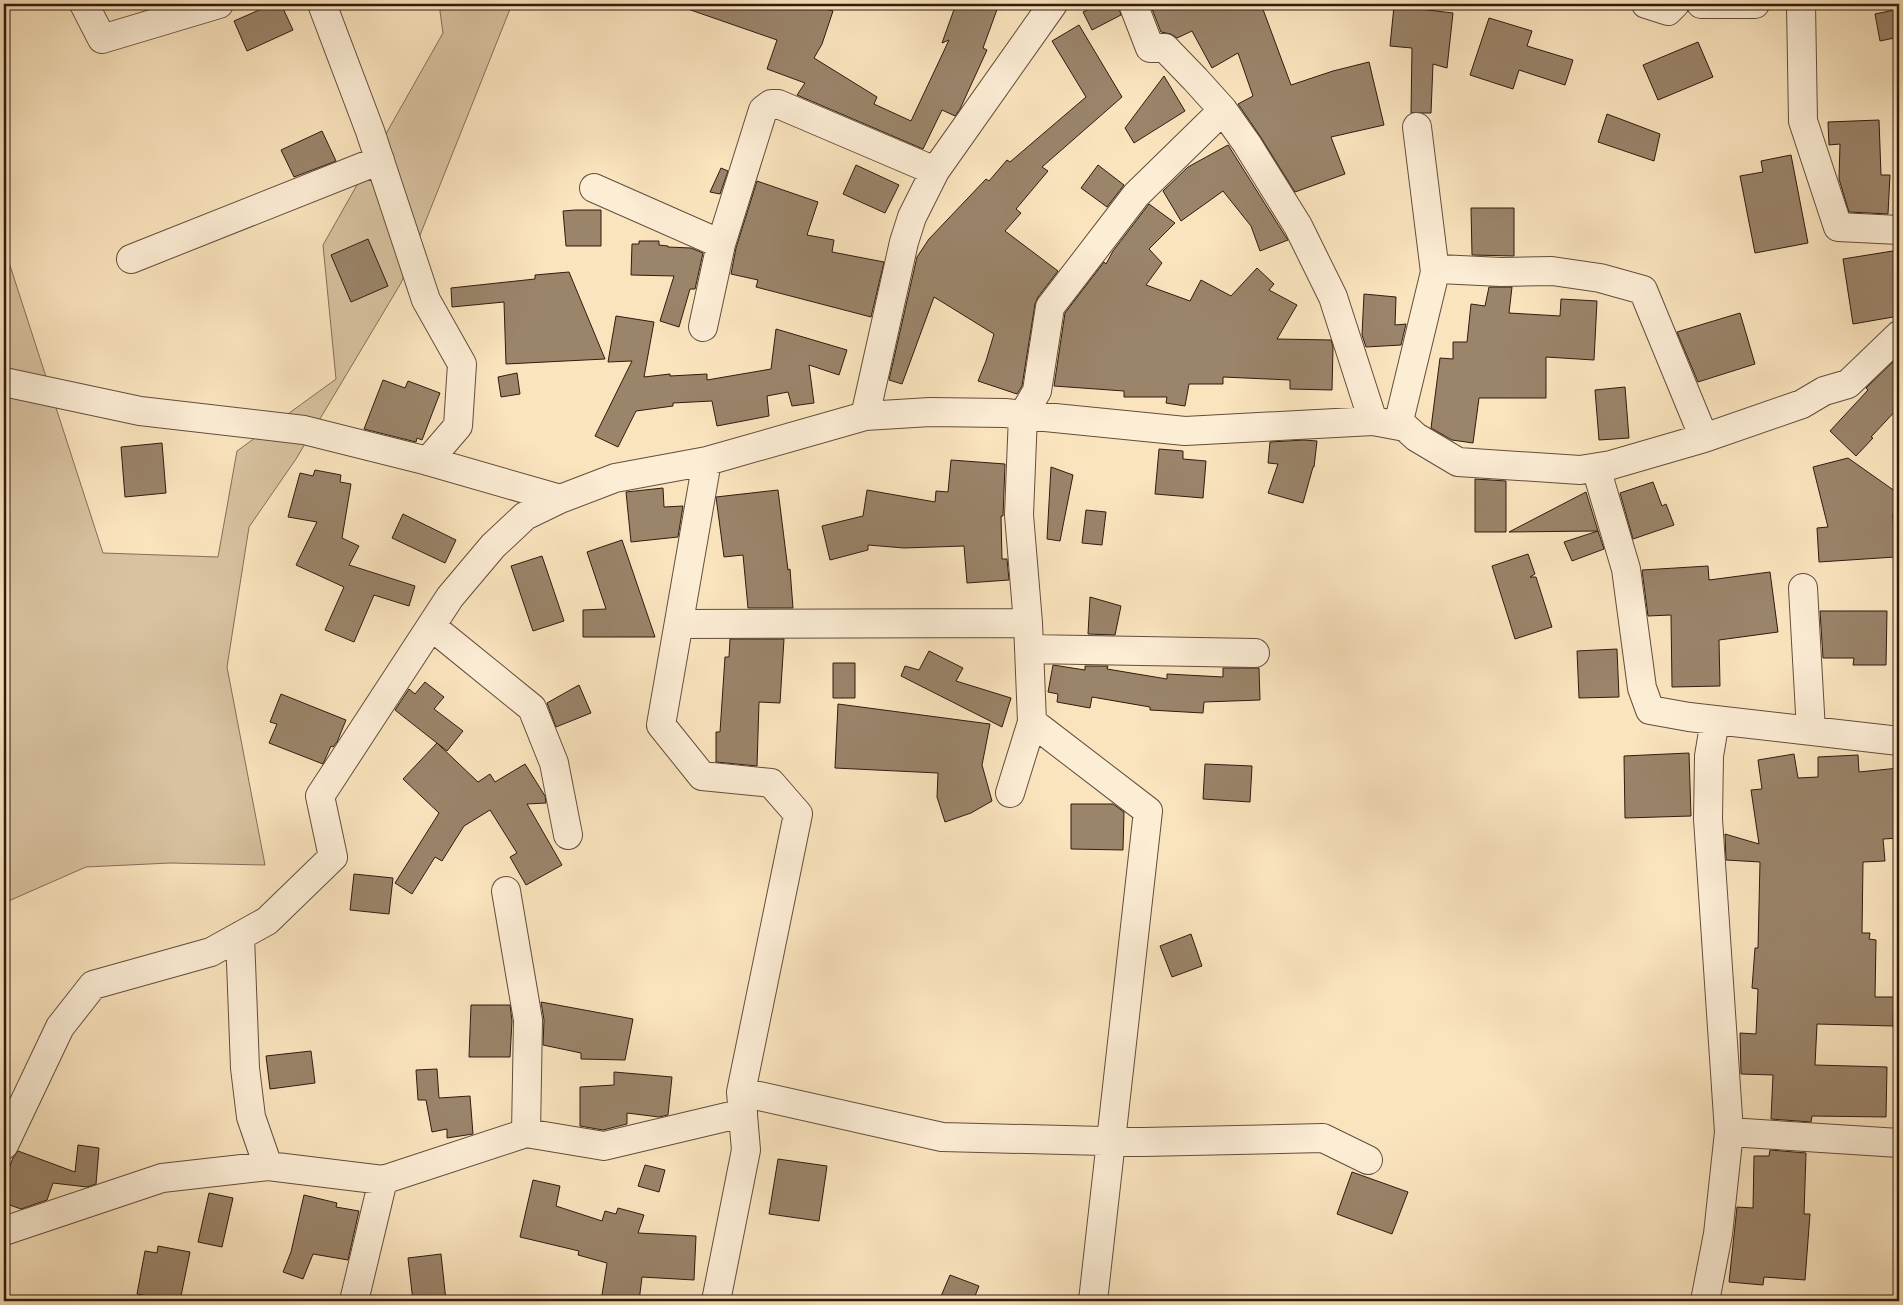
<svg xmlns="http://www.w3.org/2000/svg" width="1903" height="1305" font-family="'IM FELL DW Pica',serif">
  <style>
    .green { fill: #d8c2a0; stroke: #846e58 }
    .building { fill: #9a846a; stroke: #311b0f }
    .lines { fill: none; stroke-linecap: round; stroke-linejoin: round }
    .minor-casing { stroke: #634d3b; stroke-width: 30 }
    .minor { stroke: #fcedd5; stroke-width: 28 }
  </style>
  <rect width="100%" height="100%" fill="#fae4be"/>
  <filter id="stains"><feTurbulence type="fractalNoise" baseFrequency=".004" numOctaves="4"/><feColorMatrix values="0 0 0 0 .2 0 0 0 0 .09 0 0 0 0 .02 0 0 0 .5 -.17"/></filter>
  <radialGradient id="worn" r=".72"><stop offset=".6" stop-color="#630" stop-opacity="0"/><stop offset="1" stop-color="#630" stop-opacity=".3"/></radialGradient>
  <!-- green -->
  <path class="green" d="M 439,4 L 512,4 L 401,283 L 296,459 L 249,527 L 227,667 L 265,865 L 170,863 L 86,867 L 4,903 L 4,247 L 103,553 L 218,557 L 237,451 L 336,379 L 323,245 L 443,33 Z"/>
  <!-- building -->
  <path class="building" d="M 273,4 L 281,4 L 293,30 L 247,51 L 234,21 Z
    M 682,4 L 809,4 L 833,11 L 822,44 L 814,58 L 877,97 L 874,104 L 911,121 L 949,40 L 942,43 L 956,4 L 999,4 L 983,48 L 987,50 L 960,109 L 955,116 L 942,110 L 923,149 L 797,95 L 805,83 L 767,69 L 777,40 L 682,7 Z
    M 1100,4 L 1118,4 L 1121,15 L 1092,30 L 1083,12 Z
    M 1150,4 L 1261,4 L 1291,85 L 1333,71 L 1369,62 L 1384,125 L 1331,137 L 1345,174 L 1295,192 L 1260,136 L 1238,104 L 1253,96 L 1238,53 L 1212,68 L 1192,31 L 1177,38 L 1171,34 L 1161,32 Z
    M 1394,6 L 1453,13 L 1447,68 L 1433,64 L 1431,113 L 1411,113 L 1412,48 L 1390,46 Z
    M 1899,9 L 1899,37 L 1880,41 L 1875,14 Z
    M 1489,18 L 1532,31 L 1527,46 L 1573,60 L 1565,85 L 1519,70 L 1513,89 L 1470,75 Z
    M 1079,25 L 1122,97 L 1042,167 L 1048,171 L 1016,209 L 1021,213 L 1005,231 L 1058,271 L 1038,297 L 1035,304 L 1022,386 L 1017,394 L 978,381 L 986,361 L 994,334 L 934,297 L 902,384 L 889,380 L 917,257 L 929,239 L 986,179 L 989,181 L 1007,160 L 1010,162 L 1086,97 L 1052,41 Z
    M 1698,42 L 1713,77 L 1658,100 L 1643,65 Z
    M 1164,76 L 1185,111 L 1134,143 L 1125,128 Z
    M 1607,114 L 1660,134 L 1654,161 L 1598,142 Z
    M 1879,120 L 1881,175 L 1890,175 L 1888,214 L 1849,212 L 1839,179 L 1840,144 L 1829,145 L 1828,122 Z
    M 322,131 L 336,161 L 294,177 L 281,150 Z
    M 1228,145 L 1284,234 L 1288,240 L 1260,251 L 1251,226 L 1223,191 L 1181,221 L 1163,191 L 1188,167 Z
    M 1791,155 L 1808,243 L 1755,253 L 1740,176 L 1763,172 L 1761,161 Z
    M 856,165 L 899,185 L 885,213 L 843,194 Z
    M 1098,165 L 1124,185 L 1107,207 L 1081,188 Z
    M 721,168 L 728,171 L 720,194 L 710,192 Z
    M 757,181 L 818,202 L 807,235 L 834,240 L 832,252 L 884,262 L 871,317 L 756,287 L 758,280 L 731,274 L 736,248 Z
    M 1149,204 L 1175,223 L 1149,249 L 1162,263 L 1146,285 L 1190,301 L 1201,280 L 1231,296 L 1257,268 L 1274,284 L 1269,290 L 1297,305 L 1277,339 L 1331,340 L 1333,347 L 1332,390 L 1290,389 L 1290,380 L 1223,377 L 1223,384 L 1189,384 L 1185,406 L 1166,403 L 1167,397 L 1124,397 L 1124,391 L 1054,386 L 1065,313 L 1104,262 L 1106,264 L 1113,251 Z
    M 1471,208 L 1514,208 L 1514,256 L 1472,255 Z
    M 575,210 L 601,210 L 601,246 L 566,246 L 563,211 Z
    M 368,239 L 388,286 L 351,302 L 331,255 Z
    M 639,241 L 659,241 L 659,245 L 668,246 L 668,247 L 691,248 L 703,253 L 695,289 L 690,289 L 679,327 L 660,321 L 674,276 L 631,275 L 632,244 L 639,244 Z
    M 1899,250 L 1899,316 L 1853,324 L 1843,259 Z
    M 569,272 L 605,359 L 506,364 L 504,302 L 452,307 L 451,288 L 535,279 L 535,275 Z
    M 1489,287 L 1512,287 L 1509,313 L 1560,316 L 1561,299 L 1597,301 L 1594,360 L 1546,357 L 1546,398 L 1479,398 L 1473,443 L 1452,440 L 1431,428 L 1440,358 L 1453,359 L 1453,342 L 1467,342 L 1471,304 L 1485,306 Z
    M 1364,294 L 1396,297 L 1395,325 L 1406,324 L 1401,345 L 1366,347 L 1362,335 Z
    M 1740,313 L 1755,364 L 1698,382 L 1677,332 Z
    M 616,316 L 654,322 L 644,377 L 670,374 L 670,376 L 707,374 L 707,380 L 771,369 L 776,329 L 847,350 L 839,375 L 809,365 L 814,403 L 792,406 L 788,392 L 767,396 L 769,416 L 717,426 L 712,401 L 673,403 L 673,406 L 636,411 L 618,447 L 595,436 L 632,361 L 608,362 Z
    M 1899,356 L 1899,407 L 1871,437 L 1873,438 L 1856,456 L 1830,431 L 1868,390 L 1866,388 Z
    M 517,373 L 520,394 L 501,397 L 498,377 Z
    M 383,380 L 405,388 L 408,381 L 440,393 L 422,440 L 417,438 L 416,442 L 364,429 Z
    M 1625,387 L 1629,438 L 1599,440 L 1595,390 Z
    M 1304,440 L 1317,441 L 1314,467 L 1313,467 L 1303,503 L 1268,493 L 1278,464 L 1268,463 L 1270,442 Z
    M 162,443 L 166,493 L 125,497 L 121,447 Z
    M 1159,449 L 1183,451 L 1183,459 L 1206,461 L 1203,498 L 1155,494 Z
    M 1848,458 L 1899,494 L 1899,518 L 1893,514 L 1895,557 L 1819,562 L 1817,528 L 1828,527 L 1813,467 Z
    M 951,460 L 1005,464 L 1003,516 L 1001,516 L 1002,559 L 1007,559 L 1009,580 L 967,583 L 964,546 L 904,548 L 868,545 L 868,550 L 830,560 L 822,526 L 863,516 L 867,490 L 935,502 L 936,491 L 948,492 Z
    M 1051,467 L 1073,475 L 1060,541 L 1047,539 Z
    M 315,470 L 341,475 L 340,482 L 351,484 L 342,538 L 359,546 L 349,565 L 415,586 L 409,606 L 374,595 L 354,642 L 325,630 L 344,587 L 296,565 L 317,522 L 288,517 L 300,473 L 313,476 Z
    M 1475,479 L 1506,481 L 1506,532 L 1475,532 Z
    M 1653,482 L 1662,506 L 1666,504 L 1674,525 L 1633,539 L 1620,493 Z
    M 663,488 L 664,507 L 683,506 L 678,537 L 631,542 L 626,492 Z
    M 778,490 L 788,570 L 790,569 L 793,608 L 748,608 L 743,555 L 724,557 L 716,497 Z
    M 1586,492 L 1598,531 L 1509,532 Z
    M 1086,510 L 1106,512 L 1102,545 L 1082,543 Z
    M 403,514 L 456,540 L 445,563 L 392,538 Z
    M 1598,531 L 1604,549 L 1572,561 L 1564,542 Z
    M 622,540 L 655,637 L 583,637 L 583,610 L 606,609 L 587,552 Z
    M 1528,554 L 1535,574 L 1530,577 L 1536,577 L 1552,627 L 1515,639 L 1492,566 Z
    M 542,556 L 564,621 L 533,631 L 511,566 Z
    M 1708,566 L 1709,580 L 1770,572 L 1778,632 L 1719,640 L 1720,686 L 1672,687 L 1671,615 L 1648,616 L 1642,570 Z
    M 1090,597 L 1121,606 L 1115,635 L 1088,634 Z
    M 1820,611 L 1887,611 L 1886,665 L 1853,665 L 1854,658 L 1823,658 Z
    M 730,639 L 784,639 L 780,703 L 759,702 L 757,766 L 716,762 L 716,732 L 720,732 L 725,657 L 729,657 Z
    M 1617,649 L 1619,697 L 1579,698 L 1577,651 Z
    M 929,651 L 963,668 L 956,681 L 1011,698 L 1002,727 L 901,676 L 905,666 L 919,670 Z
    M 833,663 L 855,663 L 855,698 L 833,698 Z
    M 1053,665 L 1085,670 L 1085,666 L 1108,666 L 1107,669 L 1167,679 L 1167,674 L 1223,677 L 1223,668 L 1259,668 L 1260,700 L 1204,702 L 1203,713 L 1150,710 L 1150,707 L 1092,697 L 1090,708 L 1057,702 L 1058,694 L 1048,692 Z
    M 425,682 L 444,697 L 434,709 L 463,731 L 447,751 L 395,710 L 409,689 L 415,694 Z
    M 579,685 L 591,713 L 556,727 L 547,703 Z
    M 281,694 L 346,720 L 337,742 L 333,747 L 331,746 L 323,764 L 269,743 L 277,724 L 270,722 Z
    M 838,704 L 990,724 L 982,765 L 992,801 L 971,813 L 945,822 L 937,797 L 938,773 L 835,768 Z
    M 437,743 L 478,782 L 490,774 L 495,782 L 525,764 L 545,796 L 546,803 L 527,804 L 562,865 L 526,885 L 510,857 L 517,853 L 490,810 L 464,826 L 442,861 L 435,857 L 412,894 L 395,883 L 439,813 L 403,779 Z
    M 1689,753 L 1691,816 L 1625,818 L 1624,756 Z
    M 1794,754 L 1798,778 L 1818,777 L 1818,757 L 1858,755 L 1859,772 L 1899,768 L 1899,838 L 1883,839 L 1885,861 L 1863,862 L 1862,933 L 1870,933 L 1869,939 L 1876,940 L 1875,997 L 1894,997 L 1893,1026 L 1817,1024 L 1815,1065 L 1887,1067 L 1886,1117 L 1812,1116 L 1811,1122 L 1771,1119 L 1773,1075 L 1741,1074 L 1740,1033 L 1756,1034 L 1758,989 L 1752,988 L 1755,948 L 1758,948 L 1760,862 L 1726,860 L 1725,834 L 1759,844 L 1751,790 L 1762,789 L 1758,760 Z
    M 1205,764 L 1252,766 L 1250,802 L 1203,799 Z
    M 1071,804 L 1113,804 L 1124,812 L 1123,850 L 1071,849 Z
    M 354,874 L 393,878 L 389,914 L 350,910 Z
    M 1191,934 L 1202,966 L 1172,977 L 1160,946 Z
    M 541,1002 L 633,1019 L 625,1060 L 581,1059 L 581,1053 L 543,1045 L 544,1020 Z
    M 471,1005 L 510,1005 L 512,1021 L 510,1057 L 469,1057 Z
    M 311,1051 L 315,1083 L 270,1089 L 266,1056 Z
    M 437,1069 L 439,1098 L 470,1096 L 473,1134 L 447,1138 L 447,1129 L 432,1132 L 426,1100 L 418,1100 L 416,1070 Z
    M 614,1072 L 672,1077 L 668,1115 L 659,1117 L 627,1113 L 627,1124 L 603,1130 L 580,1126 L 580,1087 L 614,1085 Z
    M 78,1145 L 99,1148 L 96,1184 L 87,1187 L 53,1183 L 47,1200 L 21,1209 L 4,1203 L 4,1181 L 13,1158 L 18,1151 L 75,1172 Z
    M 1770,1150 L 1806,1153 L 1804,1214 L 1810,1214 L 1805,1280 L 1764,1277 L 1763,1285 L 1729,1282 L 1737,1207 L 1753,1208 L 1754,1156 L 1769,1156 Z
    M 778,1159 L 827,1166 L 819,1221 L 769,1214 Z
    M 645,1165 L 665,1170 L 659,1192 L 638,1186 Z
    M 1352,1172 L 1408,1192 L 1392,1234 L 1337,1214 Z
    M 533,1180 L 560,1186 L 556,1206 L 602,1221 L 605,1211 L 616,1214 L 618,1208 L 644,1215 L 638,1233 L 696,1236 L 694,1280 L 642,1277 L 639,1301 L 601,1301 L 607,1263 L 578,1255 L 579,1251 L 520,1237 Z
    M 209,1193 L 233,1198 L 222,1247 L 198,1242 Z
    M 304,1195 L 337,1203 L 336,1207 L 359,1211 L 348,1260 L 313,1254 L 303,1279 L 283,1272 L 291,1252 Z
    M 158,1246 L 190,1252 L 180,1301 L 137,1294 L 145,1251 L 157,1253 Z
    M 441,1254 L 446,1301 L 413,1301 L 408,1258 Z
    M 950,1275 L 979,1286 L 973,1301 L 939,1301 Z"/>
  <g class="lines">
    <defs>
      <path id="minor" d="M 84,4 L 102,39 L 219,4
        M 322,4 L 370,131 L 426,300 L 462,364 L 458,426 L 428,461
        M 1133,4 L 1150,48 L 1165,48 L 1195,79 L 1223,110 L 1247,144 L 1298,226 L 1333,297 L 1373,421
        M 1646,4 L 1668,11 L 1675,4
        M 1701,4 L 1755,4
        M 1801,4 L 1803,121 L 1838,227 L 1899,230
        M 1417,127 L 1435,272
        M 594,188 L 721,244
        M 131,259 L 380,160
        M 703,327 L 721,244 L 763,110 L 771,104 L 778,104 L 935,171
        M 4,382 L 140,411 L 304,430 L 428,461 L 560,499
        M 865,416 L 904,242 L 912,217 L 935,171 L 1053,4
        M 1398,425 L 1435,272 L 1439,269 L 1501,272 L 1552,271 L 1600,278 L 1643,290 L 1704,438
        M 707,461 L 661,725 L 702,776 L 771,783 L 798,814 L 741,1092 L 746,1150 L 716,1301
        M 1596,468 L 1626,569 L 1642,688 L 1650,710 L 1689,717 L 1899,741
        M 1803,588 L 1811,731
        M 679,624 L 1028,623
        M 431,626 L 532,708 L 554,763 L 568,835
        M 1029,649 L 1255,653
        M 1032,722 L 1148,811 L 1093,1301
        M 1010,793 L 1032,722 L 1028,623 L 1019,515 L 1023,415 L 1037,391 L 1050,307 L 1136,195 L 1223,110
        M 506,891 L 528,1020 L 526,1133
        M 240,936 L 245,1068 L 251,1117 L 268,1166
        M 741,1092 L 942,1137 L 1143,1142 L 1323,1138 L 1368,1160
        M 1729,1132 L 1899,1143
        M 4,1145 L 60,1027 L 93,985 L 211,952 L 267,921 L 333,857 L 320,796 L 450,597 L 493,546 L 525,516 L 560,499 L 615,478 L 707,461 L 865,416 L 930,412 L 1005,413 L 1185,431 L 1373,421 L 1405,427 L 1416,437 L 1458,462 L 1580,470 L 1611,465 L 1704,438 L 1802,404 L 1824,391 L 1848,384 L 1899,335
        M 4,1231 L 162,1178 L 268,1166 L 383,1180 L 526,1133 L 604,1146 L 743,1113
        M 354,1301 L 383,1180
        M 1707,1301 L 1705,1301 L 1718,1234 L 1729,1132 L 1708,819 L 1709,756 L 1715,720"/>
    </defs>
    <!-- minor casing -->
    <use href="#minor" class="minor-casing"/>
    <!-- minor -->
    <use href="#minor" class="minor"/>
  </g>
  <!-- margin -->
  <rect width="1903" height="1305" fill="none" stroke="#fae4be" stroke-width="20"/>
  <rect x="5" y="5" width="1893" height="1295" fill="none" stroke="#311b0f" stroke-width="2.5"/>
  <rect x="10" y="10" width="1883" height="1285" fill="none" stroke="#311b0f"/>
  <rect width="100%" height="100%" filter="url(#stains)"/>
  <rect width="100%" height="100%" fill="url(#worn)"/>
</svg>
